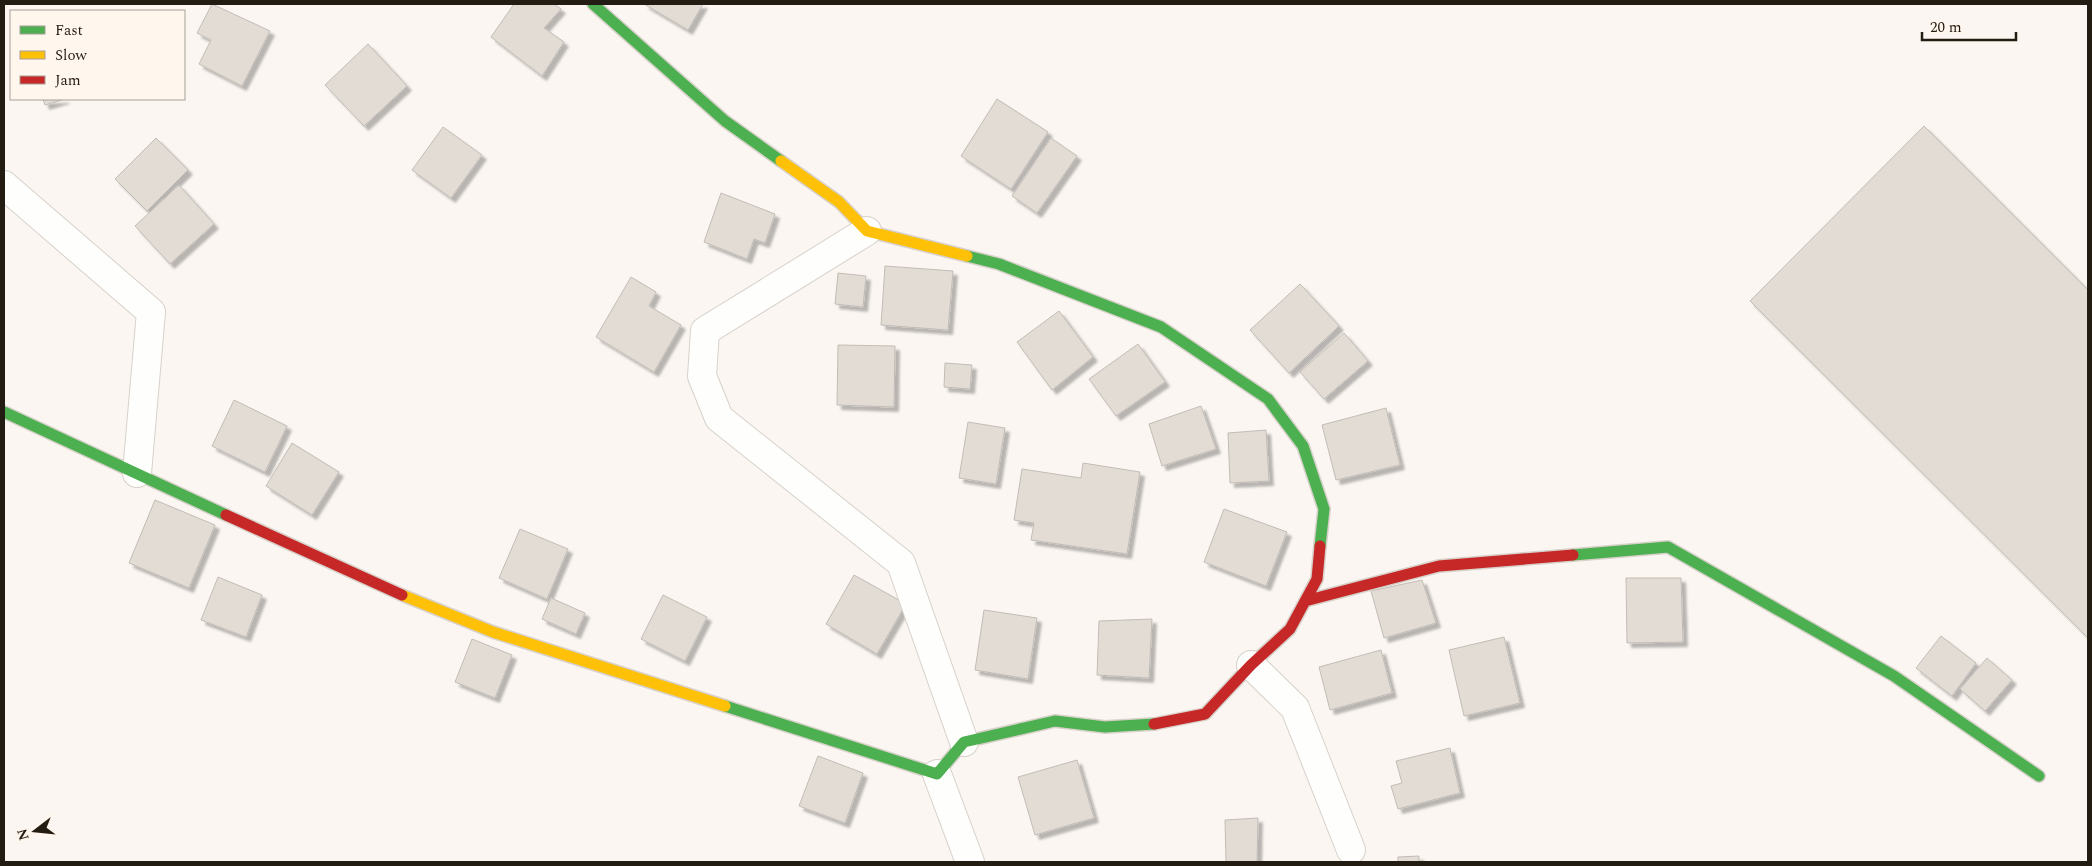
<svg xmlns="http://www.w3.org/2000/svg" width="2092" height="866" font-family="Spectral,serif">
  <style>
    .building { fill: #e2dcd5; stroke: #c2bcb6; filter: url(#shadow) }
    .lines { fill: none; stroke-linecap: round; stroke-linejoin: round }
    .street-casing { stroke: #d7d1ca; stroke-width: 30 }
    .fast-casing { stroke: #d7d1ca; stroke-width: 14 }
    .slow-casing { stroke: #d7d1ca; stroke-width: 14 }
    .jam-casing { stroke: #d7d1ca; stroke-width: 14 }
    .street { stroke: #fefefd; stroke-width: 28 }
    .fast { stroke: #4caf50; stroke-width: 11 }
    .slow { stroke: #ffc107; stroke-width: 11 }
    .jam { stroke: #c62828; stroke-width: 11 }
  </style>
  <defs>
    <filter id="shadow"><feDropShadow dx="4.5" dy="4.5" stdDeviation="1" flood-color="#0004"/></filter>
  </defs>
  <rect width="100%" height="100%" fill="#fbf6f1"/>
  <!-- building -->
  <path class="building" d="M 212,4 L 270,31 L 242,86 L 199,64 L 211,40 L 197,33 Z
    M 514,4 L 554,4 L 561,9 L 544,28 L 564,42 L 542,76 L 491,37 Z
    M 644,4 L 703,4 L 688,30 Z
    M 368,44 L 407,86 L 364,126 L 325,85 Z
    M 43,99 L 65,99 L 45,105 Z
    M 997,99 L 1048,132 L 1011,189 L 961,156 Z
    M 1924,126 L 2088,290 L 2088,638 L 1750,301 Z
    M 443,127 L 482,155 L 451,198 L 412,170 Z
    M 156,138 L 188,170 L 147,211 L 115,179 Z
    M 1051,138 L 1077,156 L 1037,213 L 1012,196 Z
    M 179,185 L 214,224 L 170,264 L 135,226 Z
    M 721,193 L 775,214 L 765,243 L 754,239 L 747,259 L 704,242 Z
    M 885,266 L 953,271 L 948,330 L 881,325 Z
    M 838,273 L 866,276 L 863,307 L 835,304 Z
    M 631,277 L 656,292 L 649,306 L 681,325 L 654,372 L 596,337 Z
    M 1300,284 L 1339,326 L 1289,373 L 1250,330 Z
    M 1059,311 L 1093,357 L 1052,390 L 1017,342 Z
    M 1344,333 L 1368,361 L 1324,399 L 1300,372 Z
    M 1138,344 L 1165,382 L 1116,416 L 1089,379 Z
    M 838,345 L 895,346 L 894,407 L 837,405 Z
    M 945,363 L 972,365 L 970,389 L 944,387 Z
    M 234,400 L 287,426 L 265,472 L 212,446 Z
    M 1201,406 L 1216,449 L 1162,466 L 1149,424 Z
    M 1386,408 L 1400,465 L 1336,480 L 1322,425 Z
    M 968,422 L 1005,428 L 996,484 L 959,478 Z
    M 1266,430 L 1269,481 L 1230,483 L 1228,433 Z
    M 292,443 L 339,472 L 312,515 L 266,486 Z
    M 1083,463 L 1140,472 L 1127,554 L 1031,540 L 1034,523 L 1014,520 L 1022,469 L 1081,478 Z
    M 155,500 L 215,525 L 189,588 L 129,563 Z
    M 1224,509 L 1287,532 L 1266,586 L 1204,562 Z
    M 520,529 L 568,549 L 547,599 L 499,578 Z
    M 854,575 L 906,604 L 877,654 L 826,624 Z
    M 218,577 L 262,595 L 246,637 L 201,620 Z
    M 1626,578 L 1681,578 L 1683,642 L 1627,643 Z
    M 1422,580 L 1436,623 L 1384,638 L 1371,591 Z
    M 663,595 L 707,617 L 685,661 L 641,639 Z
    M 551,598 L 585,613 L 576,634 L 542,619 Z
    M 984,610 L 1037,618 L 1028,679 L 975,670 Z
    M 1152,619 L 1149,678 L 1097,675 L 1099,621 Z
    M 1941,636 L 1976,663 L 1952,696 L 1916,668 Z
    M 1504,637 L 1520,703 L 1464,716 L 1449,650 Z
    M 472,639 L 512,655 L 495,698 L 455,682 Z
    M 1381,650 L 1392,693 L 1330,710 L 1319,667 Z
    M 1987,658 L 2012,680 L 1985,711 L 1960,689 Z
    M 1450,748 L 1460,793 L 1398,809 L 1391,786 L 1402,783 L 1396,761 Z
    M 818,756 L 863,773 L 845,823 L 799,806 Z
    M 1077,760 L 1094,818 L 1035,835 L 1018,777 Z
    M 1258,818 L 1257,862 L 1226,862 L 1225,820 Z
    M 1419,856 L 1419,862 L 1398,862 L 1398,857 Z"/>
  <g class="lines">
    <defs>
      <path id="street" d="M 4,185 L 151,312 L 137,473
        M 867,231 L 705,331 L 702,376 L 719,418 L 901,563 L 964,742
        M 1251,665 L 1295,708 L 1351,850
        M 937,774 L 970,862"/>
      <path id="fast" d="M 593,4 L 725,121 L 781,161
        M 967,256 L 999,264 L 1161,327 L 1268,399 L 1303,446 L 1324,509 L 1320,546
        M 4,412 L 226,515
        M 1573,555 L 1668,547 L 1894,676 L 2039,776
        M 725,706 L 937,774 L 964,742 L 1055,721 L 1105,727 L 1154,724"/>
      <path id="slow" d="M 781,161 L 839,202 L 867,231 L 967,256
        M 402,595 L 493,632 L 725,706"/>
      <path id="jam" d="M 226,515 L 402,595
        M 1305,601 L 1439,566 L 1573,555
        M 1154,724 L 1205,714 L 1251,665 L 1290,629 L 1317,579 L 1320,546"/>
    </defs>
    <!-- street casing -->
    <use href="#street" class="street-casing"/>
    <!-- fast casing -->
    <use href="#fast" class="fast-casing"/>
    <!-- slow casing -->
    <use href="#slow" class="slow-casing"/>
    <!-- jam casing -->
    <use href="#jam" class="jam-casing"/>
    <!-- street -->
    <use href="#street" class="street"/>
    <!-- fast -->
    <use href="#fast" class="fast"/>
    <!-- slow -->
    <use href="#slow" class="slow"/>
    <!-- jam -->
    <use href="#jam" class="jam"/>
  </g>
  <!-- border -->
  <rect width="2092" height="866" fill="none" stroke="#231c13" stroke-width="10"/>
  <!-- legend -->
  <rect x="10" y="10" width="175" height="90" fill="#fff6ed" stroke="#a79f96"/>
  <rect x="20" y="26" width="25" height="8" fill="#4caf50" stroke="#a79f96"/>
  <text x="55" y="35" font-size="15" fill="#231c13">Fast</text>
  <rect x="20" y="51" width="25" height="8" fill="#ffc107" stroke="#a79f96"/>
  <text x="55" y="60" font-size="15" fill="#231c13">Slow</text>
  <rect x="20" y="76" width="25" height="8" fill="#c62828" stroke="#a79f96"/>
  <text x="55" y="85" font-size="15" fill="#231c13">Jam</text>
  <!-- north arrow -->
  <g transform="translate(35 831) rotate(254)" stroke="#fff6ed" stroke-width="4" paint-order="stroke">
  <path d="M0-4L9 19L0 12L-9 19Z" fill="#231c13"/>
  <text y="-8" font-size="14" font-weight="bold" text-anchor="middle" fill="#231c13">N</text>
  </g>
  <!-- scale -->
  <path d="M1922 32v8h94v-8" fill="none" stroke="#231c13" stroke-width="2.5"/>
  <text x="1930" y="32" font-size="15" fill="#231c13" stroke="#fff6ed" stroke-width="4" paint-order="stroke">20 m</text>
</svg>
